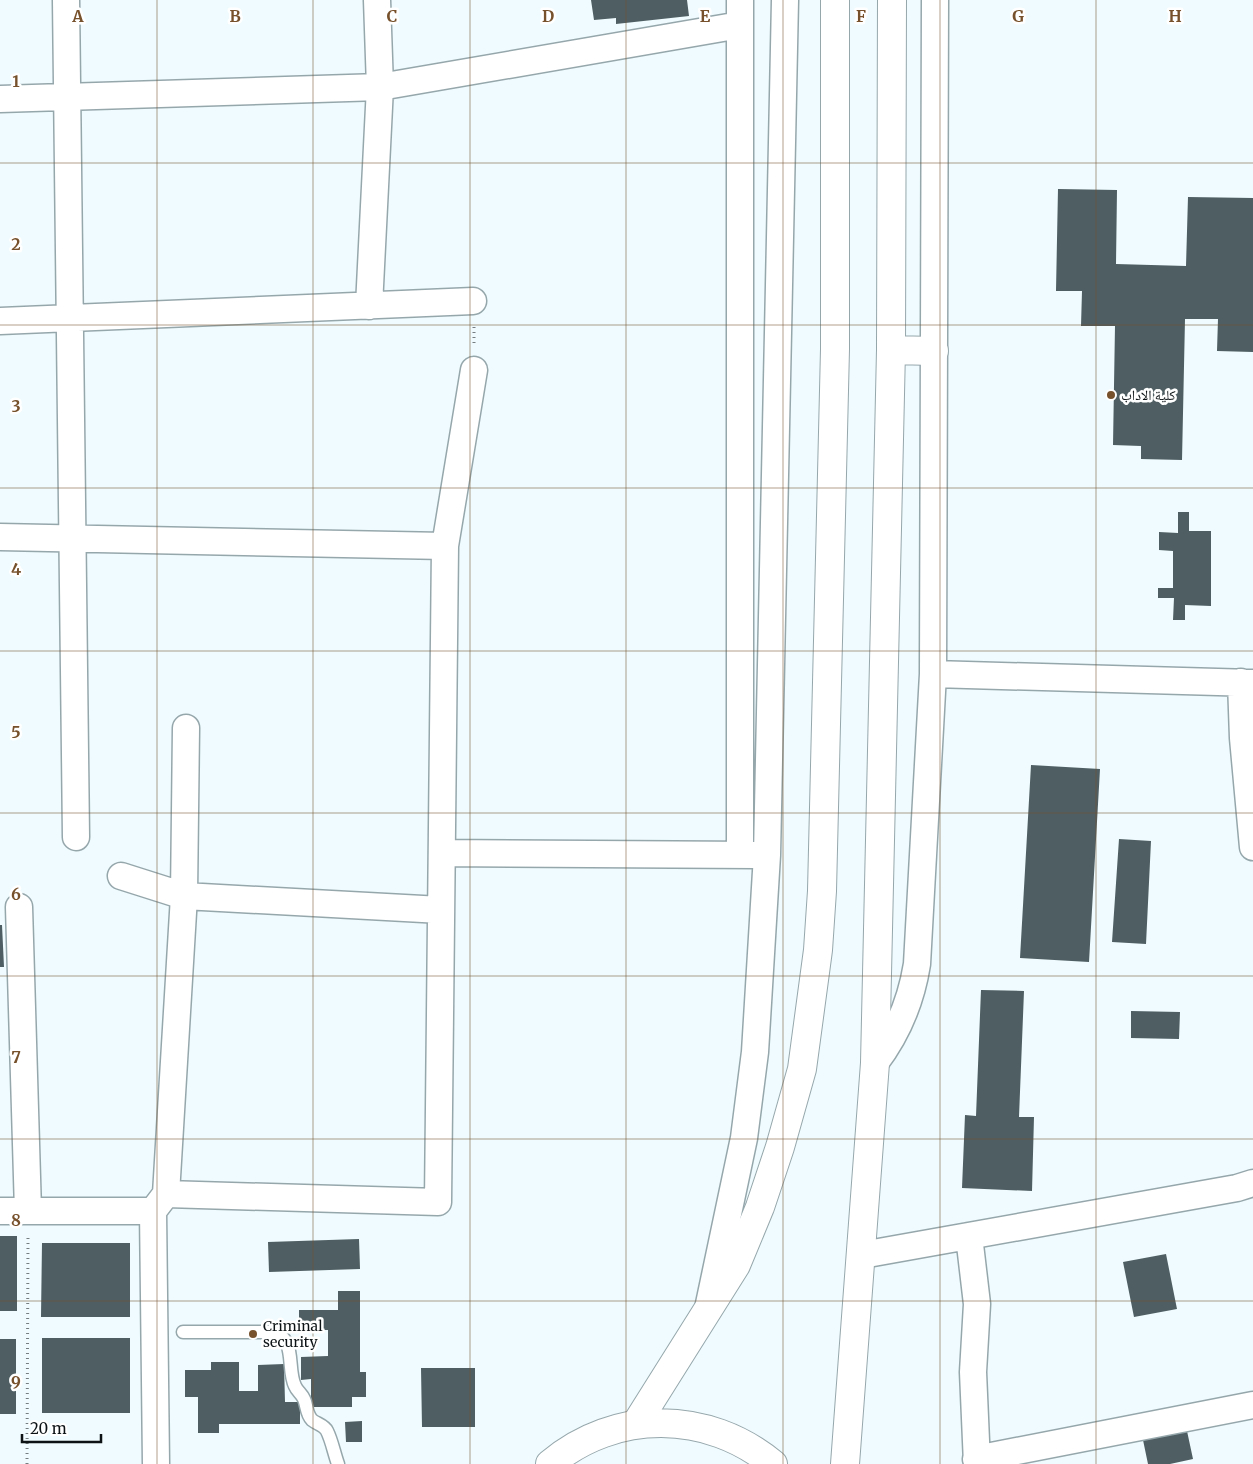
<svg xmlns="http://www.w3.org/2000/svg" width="1253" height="1464" font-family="Merriweather,'Noto Naskh Arabic',serif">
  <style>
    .building { fill: #4e5e62 }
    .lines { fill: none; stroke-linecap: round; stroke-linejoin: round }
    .service-casing { stroke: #96a7ac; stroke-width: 15 }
    .minor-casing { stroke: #96a7ac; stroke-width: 29 }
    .secondary-casing { stroke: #96a7ac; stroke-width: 30 }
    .path { stroke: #757d80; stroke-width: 3; stroke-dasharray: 1 4; stroke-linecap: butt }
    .service { stroke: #fff; stroke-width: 12 }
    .minor { stroke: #fff; stroke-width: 26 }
    .secondary { stroke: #fff; stroke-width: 28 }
    .grid { fill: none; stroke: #76512c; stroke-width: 1; stroke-opacity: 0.55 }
    .poi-dot { fill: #76512c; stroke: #fff; stroke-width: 2 }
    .labels { text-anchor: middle; stroke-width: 5; stroke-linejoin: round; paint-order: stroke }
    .poi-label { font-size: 14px; fill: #0d1315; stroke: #fff; text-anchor: start }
    .grid-label { font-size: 16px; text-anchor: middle; font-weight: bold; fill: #76512c; stroke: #fff; stroke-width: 5; stroke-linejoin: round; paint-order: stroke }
  </style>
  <rect width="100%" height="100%" fill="#effbfe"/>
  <!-- building -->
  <path class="building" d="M 591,0 L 687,0 L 689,16 L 616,24 L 616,18 L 594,20 Z
    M 1058,189 L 1117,190 L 1116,264 L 1186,266 L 1188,197 L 1253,198 L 1253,352 L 1217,351 L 1218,319 L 1185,319 L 1182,460 L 1141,459 L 1141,446 L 1113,445 L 1115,326 L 1081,326 L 1082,291 L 1056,291 Z
    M 1178,512 L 1189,512 L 1189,531 L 1211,531 L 1211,606 L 1185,605 L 1185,620 L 1173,620 L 1174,598 L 1158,598 L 1158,588 L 1173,588 L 1173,551 L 1159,550 L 1159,532 L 1178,533 Z
    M 1031,765 L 1100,769 L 1089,962 L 1020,958 Z
    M 1119,839 L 1151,841 L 1146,944 L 1112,942 Z
    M 0,925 L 2,925 L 4,967 L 0,967 Z
    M 981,990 L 1024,991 L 1019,1117 L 1034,1117 L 1032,1191 L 962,1188 L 965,1115 L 976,1116 Z
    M 1131,1011 L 1180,1012 L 1179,1039 L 1131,1038 Z
    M 0,1236 L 17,1236 L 17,1311 L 0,1311 Z
    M 359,1239 L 360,1269 L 269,1272 L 268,1242 Z
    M 42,1243 L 130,1243 L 130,1317 L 41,1317 Z
    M 1166,1254 L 1177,1309 L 1134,1317 L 1123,1262 Z
    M 338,1291 L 360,1291 L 360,1372 L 366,1372 L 366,1397 L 352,1397 L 352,1407 L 311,1407 L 311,1379 L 301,1380 L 301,1357 L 328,1356 L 328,1330 L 299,1330 L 299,1310 L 338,1310 Z
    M 42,1338 L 130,1338 L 130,1413 L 42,1413 Z
    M 0,1339 L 16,1339 L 16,1414 L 0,1414 Z
    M 211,1362 L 239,1362 L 239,1391 L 258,1391 L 258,1365 L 284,1364 L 285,1402 L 300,1402 L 300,1424 L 219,1424 L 219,1433 L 198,1433 L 198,1397 L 185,1397 L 185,1370 L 211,1370 Z
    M 421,1368 L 475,1368 L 475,1427 L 422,1427 Z
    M 362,1421 L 362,1442 L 346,1442 L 345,1422 Z
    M 1187,1431 L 1193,1459 L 1170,1464 L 1148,1464 L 1143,1440 Z"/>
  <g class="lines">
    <defs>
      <path id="service" d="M 183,1332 L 270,1332 C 298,1336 286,1368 295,1386 C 297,1391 302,1394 304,1399 C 307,1405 306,1414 312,1420 C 317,1424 324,1425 327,1431 C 332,1441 334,1453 338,1464"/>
      <path id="minor" d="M 66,0 L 76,837
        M 0,99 L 380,87 L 740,25
        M 369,306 L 380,87 L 377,0
        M 0,321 L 473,301
        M 0,537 L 445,546
        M 933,674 L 1253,683
        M 1241,682 L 1243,738 L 1253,847
        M 442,853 L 756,855
        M 740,855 L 740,0
        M 121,876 L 184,896 L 441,910
        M 19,907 L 28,1211
        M 875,1063 C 898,1033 911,1002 917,964 L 933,674 L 935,0
        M 166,1194 L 438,1202 L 445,546 L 474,370
        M 0,1211 L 153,1211
        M 969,1236 L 977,1304 L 973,1372 L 977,1464
        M 862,1255 L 1237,1188 L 1253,1183
        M 709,1304 L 744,1138 L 755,1052 L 767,855 L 785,0
        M 976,1459 L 1253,1405
        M 156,1464 L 153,1211 L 166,1194 L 184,896 L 186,728"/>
      <path id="secondary" d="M 891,350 L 934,351
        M 636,1424 L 736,1265 L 760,1207 L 780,1147 L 802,1069 L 818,950 L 822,891 L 835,349 L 835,0
        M 550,1464 C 615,1409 708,1410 773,1464
        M 845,1464 L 875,1063 L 891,350 L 892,0"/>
    </defs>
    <!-- service casing -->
    <use href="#service" class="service-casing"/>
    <!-- minor casing -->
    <use href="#minor" class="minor-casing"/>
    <!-- secondary casing -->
    <use href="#secondary" class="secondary-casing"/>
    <!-- path -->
    <path class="path" d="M 474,327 L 474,345
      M 27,1464 L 28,1237"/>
    <!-- service -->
    <use href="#service" class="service"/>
    <!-- minor -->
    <use href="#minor" class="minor"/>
    <!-- secondary -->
    <use href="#secondary" class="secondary"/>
  </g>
  <!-- grid -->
  <path class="grid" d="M 157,0 L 157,1464M 313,0 L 313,1464M 470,0 L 470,1464M 626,0 L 626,1464M 783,0 L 783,1464M 940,0 L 940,1464M 1096,0 L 1096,1464M 0,163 L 1253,163M 0,325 L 1253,325M 0,488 L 1253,488M 0,651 L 1253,651M 0,813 L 1253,813M 0,976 L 1253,976M 0,1139 L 1253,1139M 0,1301 L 1253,1301"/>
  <!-- markers -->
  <g class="poi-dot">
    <circle cx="1111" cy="395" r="5"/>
    <circle cx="253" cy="1334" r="5"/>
  </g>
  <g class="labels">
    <!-- poi labels -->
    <g class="poi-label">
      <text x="1121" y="400">كلية الاداب</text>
      <text x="263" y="1331">Criminal<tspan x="263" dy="16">security</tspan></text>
    </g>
  </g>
  <g class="grid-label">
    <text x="78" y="22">A</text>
    <text x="235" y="22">B</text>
    <text x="392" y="22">C</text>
    <text x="548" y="22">D</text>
    <text x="705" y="22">E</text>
    <text x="861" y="22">F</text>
    <text x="1018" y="22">G</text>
    <text x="1175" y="22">H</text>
    <text x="16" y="87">1</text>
    <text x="16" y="250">2</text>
    <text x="16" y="412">3</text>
    <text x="16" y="575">4</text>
    <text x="16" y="738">5</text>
    <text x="16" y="900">6</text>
    <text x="16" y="1063">7</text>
    <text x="16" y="1226">8</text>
    <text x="16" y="1388">9</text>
  </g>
  <!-- scale -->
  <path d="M22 1434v8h79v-8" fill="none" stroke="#0d1315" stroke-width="2.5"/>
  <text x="30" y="1434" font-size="15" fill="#0d1315" stroke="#ffffff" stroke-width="4" paint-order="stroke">20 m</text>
</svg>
